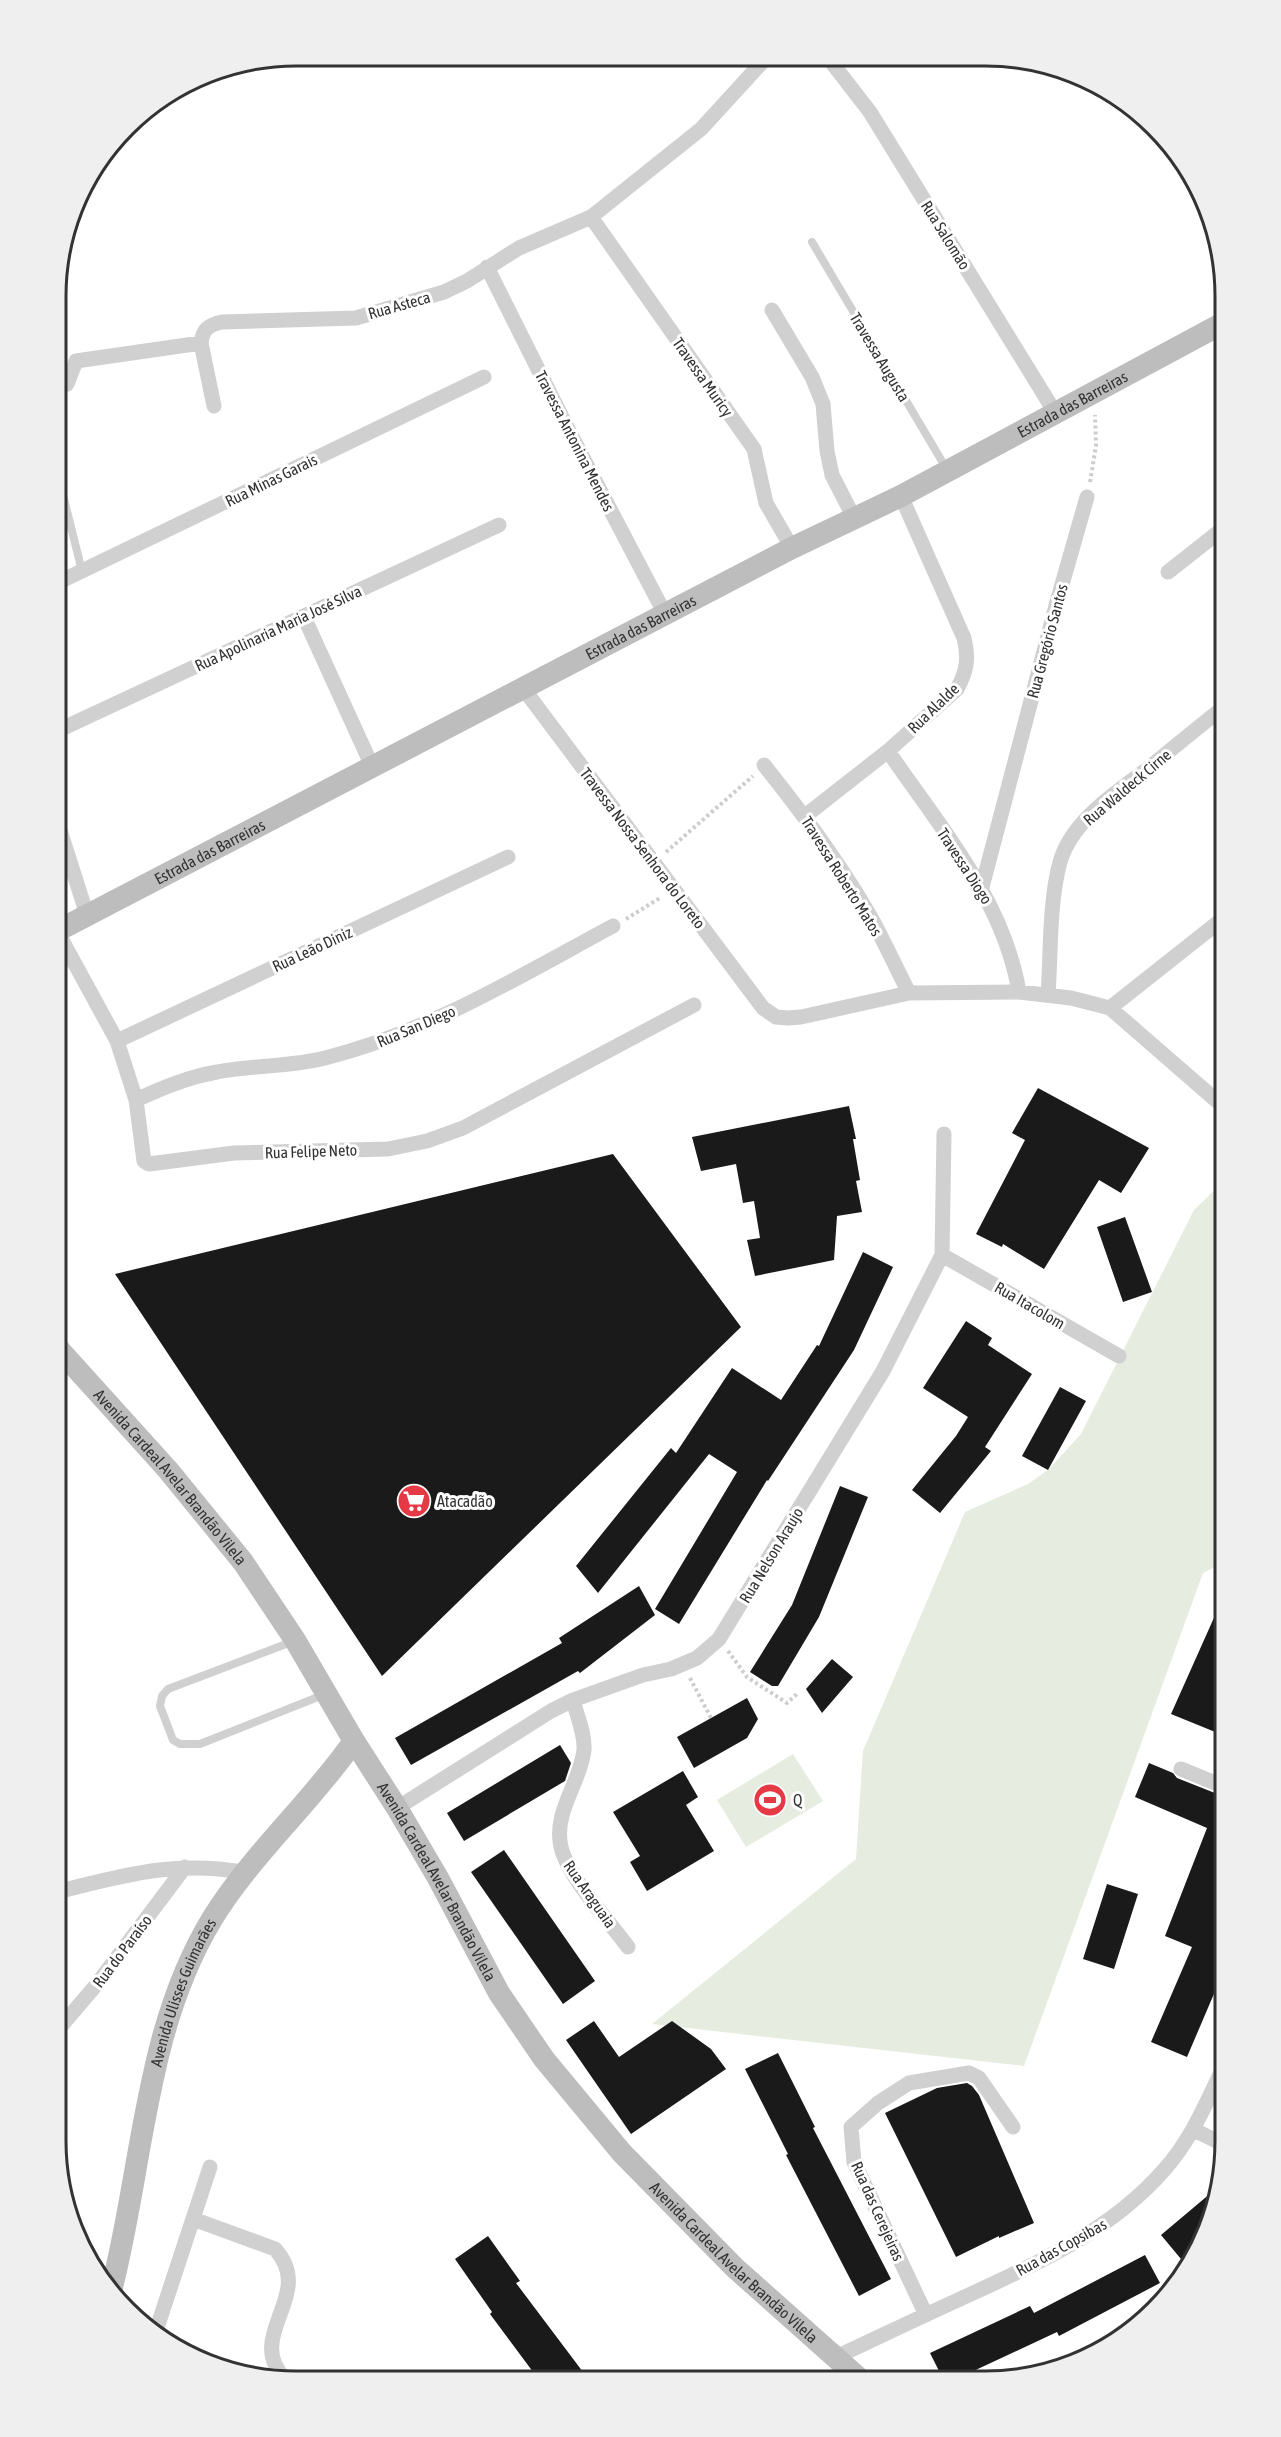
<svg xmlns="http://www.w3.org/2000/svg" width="1281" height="2437" font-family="'Asap Condensed',sans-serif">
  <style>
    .green { fill: #e6ecdf }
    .building { fill: #1a1a1a }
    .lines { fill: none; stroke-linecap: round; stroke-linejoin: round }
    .path { stroke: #cdcdcd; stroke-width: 4; stroke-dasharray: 3 3; stroke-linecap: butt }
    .service { stroke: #d0d0d0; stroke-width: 8 }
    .minor { stroke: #d0d0d0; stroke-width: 15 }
    .secondary { stroke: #bdbdbd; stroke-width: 22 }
    .labels { text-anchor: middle; stroke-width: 6; stroke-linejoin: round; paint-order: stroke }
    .street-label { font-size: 16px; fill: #333; stroke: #fff }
    .poi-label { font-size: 16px; fill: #333; stroke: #fff; text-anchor: start }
    .rim { fill: none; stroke: #333; stroke-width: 3 }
  </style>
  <rect width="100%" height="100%" fill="#fff"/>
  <!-- green -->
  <path class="green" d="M 1225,1180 L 1225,1562 L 1203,1573 L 1024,2066 L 652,2024 L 856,1859 L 863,1751 L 965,1512 L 1028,1484 L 1048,1470 L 1081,1434 L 1194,1210 Z
    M 793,1754 L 823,1801 L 746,1847 L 717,1800 Z"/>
  <!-- building -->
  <path class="building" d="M 1038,1088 L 1149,1148 L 1121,1193 L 1099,1180 L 1044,1269 L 1003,1244 L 1002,1247 L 976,1234 L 1025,1140 L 1012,1133 Z
    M 849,1106 L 856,1139 L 853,1139 L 860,1180 L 856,1181 L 862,1212 L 837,1216 L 834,1260 L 755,1276 L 747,1240 L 760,1238 L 754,1201 L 743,1203 L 736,1164 L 701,1171 L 692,1137 Z
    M 613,1154 L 741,1327 L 382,1676 L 115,1274 Z
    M 1125,1217 L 1152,1292 L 1123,1302 L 1097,1227 Z
    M 863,1252 L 893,1267 L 854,1350 L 768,1481 L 767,1480 L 679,1624 L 655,1609 L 737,1472 L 709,1454 L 598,1593 L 576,1566 L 671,1448 L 676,1453 L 732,1368 L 781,1400 L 817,1345 L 819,1346 Z
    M 966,1321 L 992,1338 L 988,1345 L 1032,1374 L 985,1447 L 991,1451 L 940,1513 L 912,1490 L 956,1436 L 968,1417 L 923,1388 Z
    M 1060,1387 L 1086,1401 L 1048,1470 L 1022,1456 Z
    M 840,1486 L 868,1497 L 819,1617 L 778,1686 L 772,1686 L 750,1672 L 792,1605 Z
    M 639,1586 L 655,1615 L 580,1673 L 578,1671 L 411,1765 L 395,1738 L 562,1643 L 559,1638 Z
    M 1225,1593 L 1225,1736 L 1171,1714 Z
    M 832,1659 L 853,1677 L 822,1713 L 806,1689 Z
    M 747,1698 L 758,1719 L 747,1738 L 694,1768 L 677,1737 Z
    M 560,1745 L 571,1763 L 565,1781 L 464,1841 L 447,1813 Z
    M 1149,1763 L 1173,1773 L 1177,1778 L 1225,1797 L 1225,1968 L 1187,2057 L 1151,2042 L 1192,1947 L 1165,1936 L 1207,1828 L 1135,1797 Z
    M 683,1771 L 698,1797 L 686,1805 L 714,1851 L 647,1891 L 630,1862 L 640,1856 L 613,1812 Z
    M 504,1850 L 595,1981 L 563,2004 L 471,1872 Z
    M 1107,1884 L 1138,1894 L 1114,1969 L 1083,1959 Z
    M 594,2021 L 619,2057 L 672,2021 L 711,2049 L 726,2069 L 631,2134 L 566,2040 Z
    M 778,2053 L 815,2127 L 813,2128 L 891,2279 L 859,2296 L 786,2155 L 788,2154 L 745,2069 Z
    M 967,2083 L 972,2086 L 979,2095 L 1034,2223 L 999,2238 L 999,2236 L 956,2257 L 885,2113 L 937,2088 Z
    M 1218,2187 L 1207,2233 L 1203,2241 L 1181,2259 L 1161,2235 Z
    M 488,2236 L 520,2281 L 516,2283 L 589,2380 L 539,2380 L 490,2314 L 492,2312 L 455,2259 Z
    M 1145,2255 L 1160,2283 L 1059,2336 L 1057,2332 L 952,2381 L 944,2381 L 930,2353 L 1030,2306 L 1034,2313 Z"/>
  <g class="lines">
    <!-- path -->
    <path class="path" d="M 1090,482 L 1096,446 L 1095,415
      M 666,852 L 753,776
      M 626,919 L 660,898
      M 728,1651 L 747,1677 L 787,1703 L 798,1693
      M 690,1678 L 711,1718"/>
    <!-- service -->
    <path class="service" d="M 812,242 L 946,468
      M 57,483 L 60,483 L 82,571
      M 294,1641 L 168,1689 L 162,1696 L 160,1706 L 173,1740 L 180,1744 L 200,1744 L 323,1695"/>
    <!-- minor -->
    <path class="minor" d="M 829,59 L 870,112 L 1056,414
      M 591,217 L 754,449 L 766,503 L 792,548
      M 487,267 L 568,429 L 665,614
      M 772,310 L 812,377 L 823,404 L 827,451 L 832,475 L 854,518
      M 57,387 L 67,384 L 76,361 L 201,343
      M 214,406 L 201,343 C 203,329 208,325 222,322 L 356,318 L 444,292 L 467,281 L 519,248 L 591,217 L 701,129 L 766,58
      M 1168,572 L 1225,527
      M 57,583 L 484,377
      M 304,617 L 372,766
      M 523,688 L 763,1008 L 776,1017 L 788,1018 L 801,1017 L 909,993 L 1019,992 L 1071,998 L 1110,1008 L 1225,1108
      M 57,731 L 499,525
      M 888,751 C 939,826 1004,900 1019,992
      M 764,765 C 804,815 843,867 874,923 C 886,946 897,969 909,993
      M 805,816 L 888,751 L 957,689 C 967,671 969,658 964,638 L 901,496
      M 57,821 L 87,915
      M 982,887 L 1057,602 L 1087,497
      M 57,931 L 117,1041 L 136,1100 L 144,1161 L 149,1164 L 234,1153 L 388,1149 L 427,1141 L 463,1128 L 694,1005
      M 1048,995 C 1051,953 1049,902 1060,862 C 1072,820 1117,792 1150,767 C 1175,746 1200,726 1225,706
      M 1110,1008 L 1225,917
      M 117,1041 L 508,857
      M 136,1100 C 162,1088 188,1077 217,1072 C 252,1065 290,1067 325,1058 C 429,1032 520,976 613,926
      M 942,1255 L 1119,1356
      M 573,1700 C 577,1716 585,1733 584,1750 C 580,1784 553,1812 561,1847 C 568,1877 609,1921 628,1947
      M 1181,1769 L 1225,1787
      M 397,1808 L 551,1711 L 573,1700 L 643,1675 L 671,1669 L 697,1658 L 719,1639 L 883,1371 L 942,1255 L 944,1134
      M 56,1892 C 122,1876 174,1860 243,1872
      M 56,2032 L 97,1984 L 185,1867
      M 1194,2130 L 1225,2145
      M 193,2219 L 275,2249 C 317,2295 243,2335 285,2379
      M 926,2315 L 854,2162 L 851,2127 L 878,2103 L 909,2083 L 969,2073 L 979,2078 L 1013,2127
      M 155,2334 L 210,2167
      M 834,2358 C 875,2339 916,2319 958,2300 C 1032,2266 1109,2233 1164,2170 C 1192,2139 1207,2101 1225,2064"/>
    <!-- secondary -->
    <g class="secondary">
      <path id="s1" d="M 57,931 L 792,548 L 901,496 L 1225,322"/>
      <path id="s2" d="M 56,1346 L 168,1470 L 243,1562 L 295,1640 L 354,1741 L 397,1808 L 438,1878 L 499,1993 L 544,2059 L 622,2153 L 735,2268 L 862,2381"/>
      <path id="s3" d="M 111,2291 C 143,2168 144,2031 212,1919 C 252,1854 310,1804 354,1741"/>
    </g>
  </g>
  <!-- icons -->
  <defs>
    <symbol id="supermarket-disc" viewBox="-11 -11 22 22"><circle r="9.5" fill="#e63946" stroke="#fff"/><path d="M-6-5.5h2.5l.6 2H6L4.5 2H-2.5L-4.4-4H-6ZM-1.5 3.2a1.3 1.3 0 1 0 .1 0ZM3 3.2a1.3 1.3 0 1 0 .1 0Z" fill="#fff"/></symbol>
    <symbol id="stadium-disc" viewBox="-11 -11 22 22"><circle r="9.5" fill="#e63946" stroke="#fff"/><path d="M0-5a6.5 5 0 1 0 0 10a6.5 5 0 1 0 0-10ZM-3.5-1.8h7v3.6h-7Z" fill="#fff"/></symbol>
  </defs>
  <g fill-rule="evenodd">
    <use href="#supermarket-disc" x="395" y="1482" width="38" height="38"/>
    <use href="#stadium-disc" x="751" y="1781" width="38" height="38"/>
  </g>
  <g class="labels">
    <!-- street labels -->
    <g class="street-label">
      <text transform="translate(946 235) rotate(58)" y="6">Rua Salomão</text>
      <text transform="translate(399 305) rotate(-16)" y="6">Rua Asteca</text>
      <text transform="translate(880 357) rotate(59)" y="6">Travessa Augusta</text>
      <text transform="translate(703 377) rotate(55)" y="6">Travessa Muricy</text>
      <text dy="6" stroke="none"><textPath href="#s1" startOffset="1144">Estrada das Barreiras</textPath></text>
      <text transform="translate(575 441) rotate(63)" y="6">Travessa Antonina Mendes</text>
      <text transform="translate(271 480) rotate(-26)" y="6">Rua Minas Garais</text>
      <text dy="6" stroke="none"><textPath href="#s1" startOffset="658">Estrada das Barreiras</textPath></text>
      <text transform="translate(278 628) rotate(-25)" y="6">Rua Apolinaria Maria José Silva</text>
      <text transform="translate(1047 641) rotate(-75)" y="6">Rua Gregório Santos</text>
      <text transform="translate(933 708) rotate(-44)" y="6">Rua Alalde</text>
      <text transform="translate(1127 787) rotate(-40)" y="6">Rua Waldeck Cirne</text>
      <text transform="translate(643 848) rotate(53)" y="6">Travessa Nossa Senhora do Loreto</text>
      <text dy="6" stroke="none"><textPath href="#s1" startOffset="172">Estrada das Barreiras</textPath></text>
      <text transform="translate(965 866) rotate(57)" y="6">Travessa Diogo</text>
      <text transform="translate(842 876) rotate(58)" y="6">Travessa Roberto Matos</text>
      <text transform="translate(312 949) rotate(-25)" y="6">Rua Leão Diniz</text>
      <text transform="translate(416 1026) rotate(-23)" y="6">Rua San Diego</text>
      <text transform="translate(311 1151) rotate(-2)" y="6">Rua Felipe Neto</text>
      <text transform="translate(1030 1305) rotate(30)" y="6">Rua Itacolom</text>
      <text dy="6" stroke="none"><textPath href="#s2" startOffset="174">Avenida Cardeal Avelar Brandão Vilela</textPath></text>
      <text transform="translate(771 1555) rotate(-59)" y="6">Rua Nelson Araujo</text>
      <text dy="6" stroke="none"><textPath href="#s2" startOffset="660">Avenida Cardeal Avelar Brandão Vilela</textPath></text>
      <text transform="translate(590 1894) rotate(55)" y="6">Rua Araguaia</text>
      <text transform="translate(122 1951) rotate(-53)" y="6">Rua do Paraíso</text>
      <text dy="6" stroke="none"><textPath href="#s3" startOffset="308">Avenida Ulisses Guimarães</textPath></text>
      <text transform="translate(878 2211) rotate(66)" y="6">Rua das Cerejeiras</text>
      <text transform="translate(1061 2247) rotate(-29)" y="6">Rua das Copsibas</text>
      <text dy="6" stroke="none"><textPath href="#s2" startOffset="1146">Avenida Cardeal Avelar Brandão Vilela</textPath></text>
    </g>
    <!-- poi labels -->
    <g class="poi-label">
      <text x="437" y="1507">Atacadão</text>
      <text x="793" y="1806">Q</text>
    </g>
  </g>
  <!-- crop -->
  <path d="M0 0H1281V2437H0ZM296 66H985A230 230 0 0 1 1215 296V2141A230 230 0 0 1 985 2371H296A230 230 0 0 1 66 2141V296A230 230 0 0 1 296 66Z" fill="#efefef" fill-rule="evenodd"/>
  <path class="rim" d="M296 66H985A230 230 0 0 1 1215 296V2141A230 230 0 0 1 985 2371H296A230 230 0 0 1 66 2141V296A230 230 0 0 1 296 66Z"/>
</svg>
